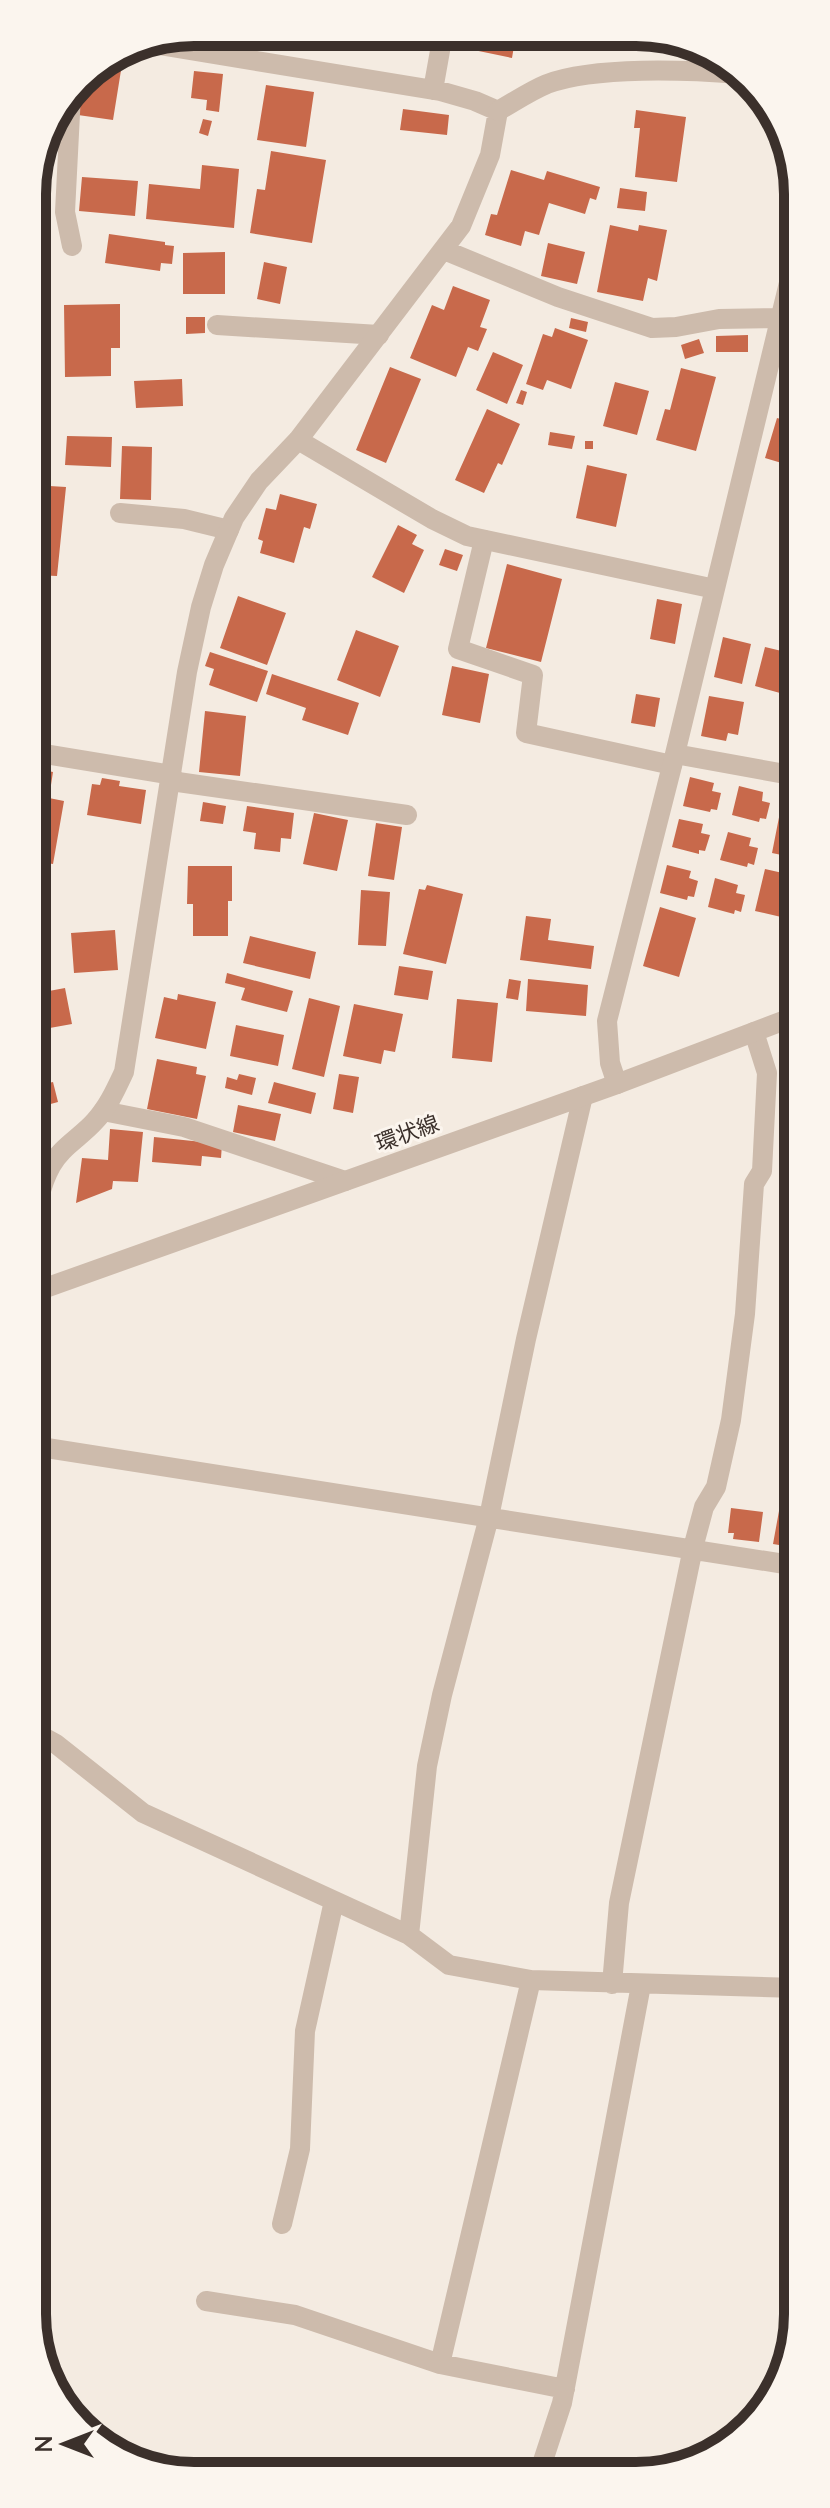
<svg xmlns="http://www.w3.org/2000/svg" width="830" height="2508" font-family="Lato,'Noto Sans JP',sans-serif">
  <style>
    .building { fill: #c8694b }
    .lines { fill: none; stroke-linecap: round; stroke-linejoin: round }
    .service { stroke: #cdbbac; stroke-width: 20 }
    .minor { stroke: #cdbbac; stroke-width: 20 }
    .tertiary { stroke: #cdbbac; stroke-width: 20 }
    .labels { text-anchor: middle; stroke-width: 6; stroke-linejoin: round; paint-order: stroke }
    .street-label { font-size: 22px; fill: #3b302b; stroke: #fbf5ee }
    .rim { fill: none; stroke: #3b302b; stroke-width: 10 }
  </style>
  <rect width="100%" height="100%" fill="#f4ebe1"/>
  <!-- building -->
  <path class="building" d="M 260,32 L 289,33 L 287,45 L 259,41 Z
    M 298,33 L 344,33 L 343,43 L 297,36 Z
    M 467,34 L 516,34 L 512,58 L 464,48 Z
    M 603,35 L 636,35 L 635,42 Z
    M 113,56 L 123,58 L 113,120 L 78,115 L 85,75 Z
    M 194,71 L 223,74 L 219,112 L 206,110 L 207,100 L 191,98 Z
    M 266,85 L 314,92 L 306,147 L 257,140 Z
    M 403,109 L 449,115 L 447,135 L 400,130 Z
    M 636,110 L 686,117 L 677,182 L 635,177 L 640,128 L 634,128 Z
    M 203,119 L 212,121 L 208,136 L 199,133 Z
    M 271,151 L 326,160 L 312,243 L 250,233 L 257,189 L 265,190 Z
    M 202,165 L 239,169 L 234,228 L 146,219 L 149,184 L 200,189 Z
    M 511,170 L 544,180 L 547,171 L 600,187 L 596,200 L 590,198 L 585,214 L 549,203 L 539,235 L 525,231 L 521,246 L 485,235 L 491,214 L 497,215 Z
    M 82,177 L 138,181 L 135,216 L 79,211 Z
    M 620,188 L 647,192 L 645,211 L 617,208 Z
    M 47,199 L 51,219 L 39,222 L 35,201 Z
    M 610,225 L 638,231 L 639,225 L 667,230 L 657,281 L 648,278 L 643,301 L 597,292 Z
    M 44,232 L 50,276 L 33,279 L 32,234 Z
    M 109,234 L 165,242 L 165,245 L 174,246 L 172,264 L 161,263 L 160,271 L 105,263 Z
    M 548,243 L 585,252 L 577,284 L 541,276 Z
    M 225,252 L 225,294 L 183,294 L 183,253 Z
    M 264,262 L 287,267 L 280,304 L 257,299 Z
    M 453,286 L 490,300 L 480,327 L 487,329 L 478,351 L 468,347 L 456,377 L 410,358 L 432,305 L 444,310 Z
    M 120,304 L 120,348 L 111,348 L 111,376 L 65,377 L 64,305 Z
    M 50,306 L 51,325 L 41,326 L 40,307 Z
    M 186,317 L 205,317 L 205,333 L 186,334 Z
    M 571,318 L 588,322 L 586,332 L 569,328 Z
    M 555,328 L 588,340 L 571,389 L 547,380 L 543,390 L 526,384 L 543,334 L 552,337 Z
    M 748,335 L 748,352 L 716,352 L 716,336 Z
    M 699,339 L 704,353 L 685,359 L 681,345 Z
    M 493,352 L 523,365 L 507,404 L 476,390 Z
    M 390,367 L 421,379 L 386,463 L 356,450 Z
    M 681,368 L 716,377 L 696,451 L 656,440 L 665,409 L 670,410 Z
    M 182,379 L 183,406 L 136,408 L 134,381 Z
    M 615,382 L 649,391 L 637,435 L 603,426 Z
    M 521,390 L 527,392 L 523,405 L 516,403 Z
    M 487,409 L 520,424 L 502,465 L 498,463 L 484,493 L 455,480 Z
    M 777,418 L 795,423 L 795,467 L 765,458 Z
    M 550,432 L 575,436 L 572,449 L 548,445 Z
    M 67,436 L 112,437 L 111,467 L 65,465 Z
    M 33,437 L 39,437 L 39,475 L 33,475 Z
    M 585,441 L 593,441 L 593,449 L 585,449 Z
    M 122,446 L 152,447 L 151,500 L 120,499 Z
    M 587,465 L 627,474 L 616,527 L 576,518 Z
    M 33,485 L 66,487 L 57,576 L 33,575 Z
    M 280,494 L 317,504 L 310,529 L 304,527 L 294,563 L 260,553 L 263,541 L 258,539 L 266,508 L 276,510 Z
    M 398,525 L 417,535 L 412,544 L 424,550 L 404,593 L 372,577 Z
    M 445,549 L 463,555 L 457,571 L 439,565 Z
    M 507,564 L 562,579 L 541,662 L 486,648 Z
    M 238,596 L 286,613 L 267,665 L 220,648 Z
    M 657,599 L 682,604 L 675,644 L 650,639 Z
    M 356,630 L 399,646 L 380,697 L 337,680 Z
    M 723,637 L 751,644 L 742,684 L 714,677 Z
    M 765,647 L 790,653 L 780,693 L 755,686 Z
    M 210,652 L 268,671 L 257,702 L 209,685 L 214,669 L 205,666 Z
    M 452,666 L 489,674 L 480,723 L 442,715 Z
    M 272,674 L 359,703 L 348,735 L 302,720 L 306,708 L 266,694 Z
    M 636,694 L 660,698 L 655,727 L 631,723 Z
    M 709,696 L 744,702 L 738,735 L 728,733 L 726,741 L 701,736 Z
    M 205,711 L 246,716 L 240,776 L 199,772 Z
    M 33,768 L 53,772 L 49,798 L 64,801 L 53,864 L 33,861 Z
    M 690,777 L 714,783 L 712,791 L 721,793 L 717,810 L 711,809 L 710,812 L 683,806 Z
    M 102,778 L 120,781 L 119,786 L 146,790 L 141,824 L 87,815 L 92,784 L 100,785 Z
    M 739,786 L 763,792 L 762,801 L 770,803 L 766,819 L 760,818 L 759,822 L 732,815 Z
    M 203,802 L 226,806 L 223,824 L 200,821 Z
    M 782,802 L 796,805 L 796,858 L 772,853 Z
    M 247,806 L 294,813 L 291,839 L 281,838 L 280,852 L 254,849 L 256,833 L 243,831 Z
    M 314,813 L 348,820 L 337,871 L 303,864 Z
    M 679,819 L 703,824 L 701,833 L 710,835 L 705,851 L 699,850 L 699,854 L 672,847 Z
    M 376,823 L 402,827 L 394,880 L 368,876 Z
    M 728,832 L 751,838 L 749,846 L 758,848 L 754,865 L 748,863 L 747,867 L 720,860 Z
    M 667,865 L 691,871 L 689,878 L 698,881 L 694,897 L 688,896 L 687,900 L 660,893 Z
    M 188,866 L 232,866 L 232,901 L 228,901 L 228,936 L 193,936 L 193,904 L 187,904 Z
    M 765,869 L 796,876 L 794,920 L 755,911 Z
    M 715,878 L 738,885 L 736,893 L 745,895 L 741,912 L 735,910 L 734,914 L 708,907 Z
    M 427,885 L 463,894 L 446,964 L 403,954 L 419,889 L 425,890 Z
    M 361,890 L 390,892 L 386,946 L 358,945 Z
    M 660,907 L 696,918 L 679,977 L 643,966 Z
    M 526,916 L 551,919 L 548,940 L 594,946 L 591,969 L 520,960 Z
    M 115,930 L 118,970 L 74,973 L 71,933 Z
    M 250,936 L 316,952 L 310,979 L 243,963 Z
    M 399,966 L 433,971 L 428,1000 L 394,995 Z
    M 227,973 L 293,991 L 287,1012 L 241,1000 L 245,988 L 225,983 Z
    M 509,979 L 521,981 L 518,1000 L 506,998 Z
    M 528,979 L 588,985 L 586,1016 L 526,1011 Z
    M 65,988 L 72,1024 L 33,1031 L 33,994 Z
    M 178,994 L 216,1002 L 206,1049 L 155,1038 L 164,997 L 177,1000 Z
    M 309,998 L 340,1006 L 324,1077 L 292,1069 Z
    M 457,999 L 498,1003 L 492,1062 L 452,1058 Z
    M 354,1004 L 403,1014 L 395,1052 L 384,1050 L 381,1064 L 343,1056 Z
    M 236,1025 L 284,1035 L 278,1066 L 230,1056 Z
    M 157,1059 L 197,1067 L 196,1074 L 206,1076 L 197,1119 L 147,1109 Z
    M 39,1065 L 44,1084 L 53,1082 L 58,1102 L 47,1105 L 51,1121 L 34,1126 L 33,1067 Z
    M 239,1074 L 256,1078 L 252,1095 L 225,1088 L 227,1077 L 237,1080 Z
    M 339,1074 L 359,1077 L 353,1113 L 333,1109 Z
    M 274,1082 L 316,1093 L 311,1114 L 268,1103 Z
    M 784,1082 L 796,1083 L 796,1164 L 782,1163 Z
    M 238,1105 L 281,1114 L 275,1141 L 233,1132 Z
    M 110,1129 L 143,1132 L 138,1182 L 113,1181 L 112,1189 L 76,1203 L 82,1158 L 108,1160 Z
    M 154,1137 L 222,1144 L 221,1158 L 202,1156 L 201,1166 L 152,1162 Z
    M 783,1489 L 797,1492 L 797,1548 L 773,1544 Z
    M 731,1508 L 763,1512 L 759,1542 L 733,1539 L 734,1533 L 728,1533 Z"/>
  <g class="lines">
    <!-- service -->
    <path class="service" d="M 217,325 L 379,335
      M 120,513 L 184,519 L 229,530
      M 484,540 L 458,649 L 533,675 L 526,733 L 672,765
      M 171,781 L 407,815
      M 103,1111 L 184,1127 L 345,1181"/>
    <!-- minor -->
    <path class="minor" d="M 228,55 L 231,32
      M 433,90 L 443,34
      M 71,94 L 65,212 L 72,246
      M 444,250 L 558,297 L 652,328 L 676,327 L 719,319 L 781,318
      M 298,440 L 432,519 L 467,536 L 715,589
      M 33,752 L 172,775
      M 675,754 L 796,776
      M 617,1084 L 610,1063 L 607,1021 L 675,754 L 795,258
      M 34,1228 C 37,1206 40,1186 51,1166 C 61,1147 81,1137 95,1121 C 108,1107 116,1089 124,1072 L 187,672 L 201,607 L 214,565 L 234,518 L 259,481 L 298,440 L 461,226 L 490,155 L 498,111 L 475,101 L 440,91 L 141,42
      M 34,1446 L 797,1566
      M 34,1732 L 56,1744 L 143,1813 L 409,1935 L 449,1965 L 531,1980 L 797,1988
      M 409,1935 L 427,1766 L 442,1695 L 489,1517 L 526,1339 L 583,1096
      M 612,1984 L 619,1903 L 693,1548 L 704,1507 L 716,1487 L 731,1420 L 745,1314 L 754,1184 L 762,1171 L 767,1073 L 754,1032
      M 282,2224 L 300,2149 L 305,2031 L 334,1901
      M 206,2301 L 295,2315 L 440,2364 L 565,2389
      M 440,2364 L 531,1980
      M 539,2473 L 562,2403 L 641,1985"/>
    <!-- tertiary -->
    <path class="tertiary" d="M 498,111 C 514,102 530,91 547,84 C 595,66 688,70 740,74
      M 34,1292 L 617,1084 L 796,1016"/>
  </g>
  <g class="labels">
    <!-- street labels -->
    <g class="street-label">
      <text transform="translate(407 1133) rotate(-20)" y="8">環状線</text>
    </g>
  </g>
  <!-- crop -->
  <path d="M0 0H830V2508H0ZM194 46H636A148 148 0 0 1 784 194V2314A148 148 0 0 1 636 2462H194A148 148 0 0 1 46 2314V194A148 148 0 0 1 194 46Z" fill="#fbf5ee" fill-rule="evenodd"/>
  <path class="rim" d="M194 46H636A148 148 0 0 1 784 194V2314A148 148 0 0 1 636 2462H194A148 148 0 0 1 46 2314V194A148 148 0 0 1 194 46Z"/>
  <!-- north arrow -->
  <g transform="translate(64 2444) rotate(270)" stroke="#fbf5ee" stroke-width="6" paint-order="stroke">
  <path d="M0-6L14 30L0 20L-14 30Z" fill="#3b302b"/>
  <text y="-12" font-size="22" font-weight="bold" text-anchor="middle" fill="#3b302b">N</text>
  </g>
</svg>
